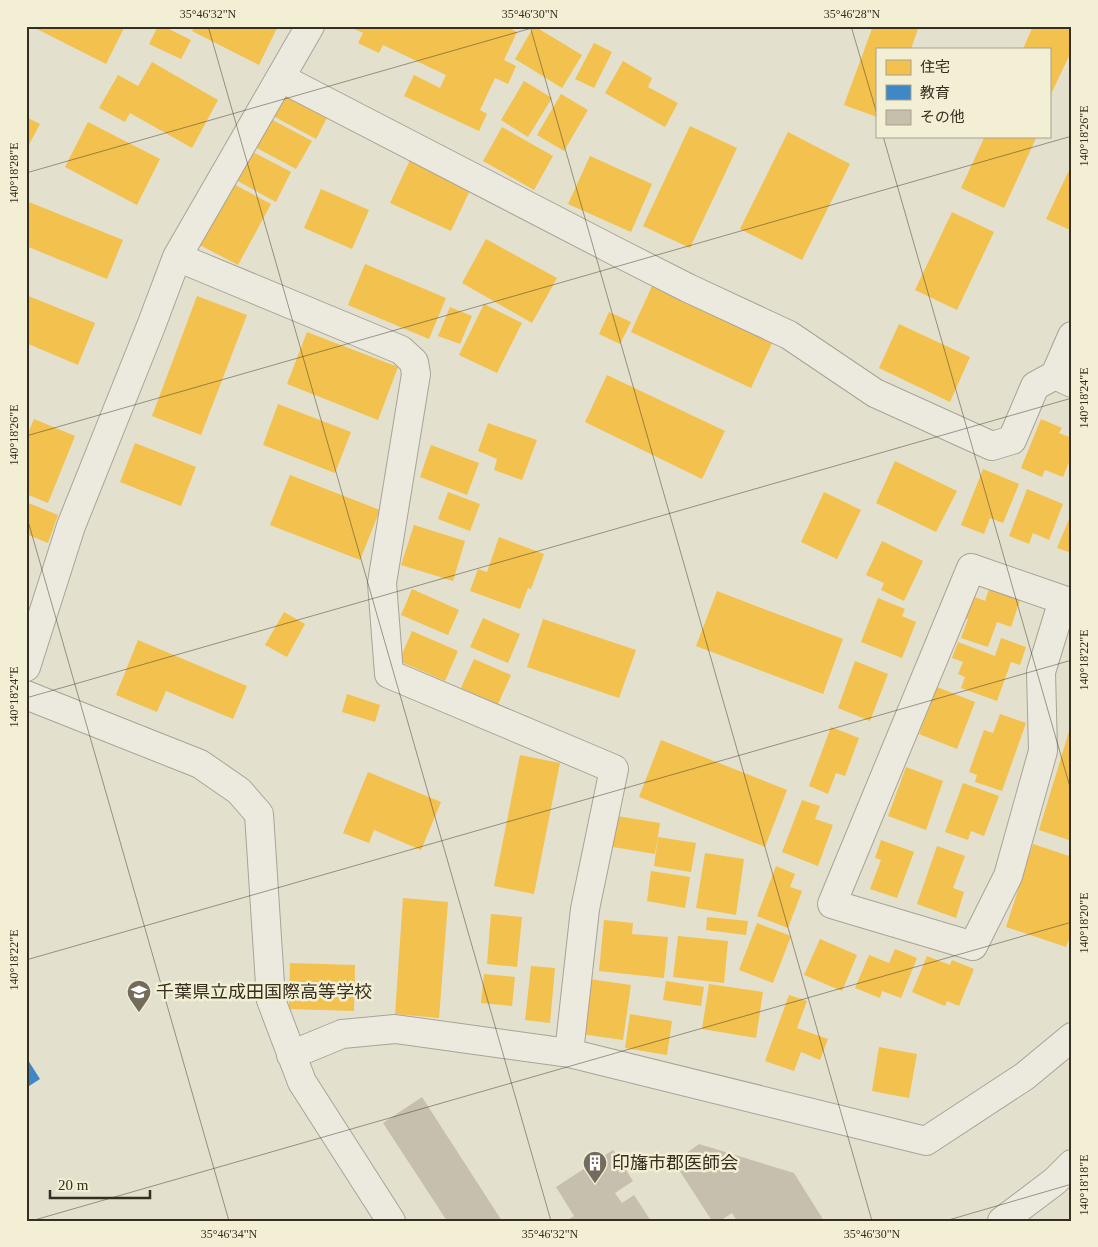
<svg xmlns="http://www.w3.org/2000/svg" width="1098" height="1247" font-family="'Times New Roman','Noto Sans JP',serif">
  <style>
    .homes { fill: #f2c14e }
    .schools { fill: #3f88c5 }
    .building { fill: #c6bfae }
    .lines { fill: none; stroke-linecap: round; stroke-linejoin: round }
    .minor-casing { stroke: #a8a496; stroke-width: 30 }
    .tertiary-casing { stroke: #a8a496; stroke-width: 30 }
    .minor { stroke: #ece9de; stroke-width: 28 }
    .tertiary { stroke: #ece9de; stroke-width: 28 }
    .ticks { fill: none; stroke: #362e1f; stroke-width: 1; stroke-opacity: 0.45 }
    .labels { text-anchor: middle; stroke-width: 5; stroke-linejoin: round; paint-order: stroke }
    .poi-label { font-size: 18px; fill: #362e1f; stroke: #f3efd4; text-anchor: start }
    .neatline { fill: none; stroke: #362e1f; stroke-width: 2 }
    .ticks-label { font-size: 12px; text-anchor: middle; fill: #362e1f }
  </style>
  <rect width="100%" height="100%" fill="#e3e0cd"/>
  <!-- homes -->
  <path class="homes" d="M 31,26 L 125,26 L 106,64 Z
    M 158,26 L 163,26 L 191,40 L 181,59 L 149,44 Z
    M 195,26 L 278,26 L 259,65 L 192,31 Z
    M 348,26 L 505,26 L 517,32 L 504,60 L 516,66 L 508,84 L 495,78 L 480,110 L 487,114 L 479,131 L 404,96 L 414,75 L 440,88 L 446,75 L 383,45 L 379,53 L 358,43 L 363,33 Z
    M 534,26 L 582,55 L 562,88 L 515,59 Z
    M 873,26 L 919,26 L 911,49 L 877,49 L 877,117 L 844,105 Z
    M 1033,26 L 1072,26 L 1072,50 L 1049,98 L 1049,49 L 1023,49 Z
    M 594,43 L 612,52 L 594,88 L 575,79 Z
    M 623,61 L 652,78 L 648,87 L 678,103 L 665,127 L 605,93 Z
    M 152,62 L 218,100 L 192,148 L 130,113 L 125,122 L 99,108 L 118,75 L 138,86 Z
    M 524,81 L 552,98 L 528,137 L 501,120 Z
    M 286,91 L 329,114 L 316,139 L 273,116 Z
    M 561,94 L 588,110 L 564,151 L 537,135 Z
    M 26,117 L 40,124 L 26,150 Z
    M 269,118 L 312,141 L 296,169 L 255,147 Z
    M 88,122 L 160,159 L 137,205 L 65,167 Z
    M 690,126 L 737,148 L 690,248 L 643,226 Z
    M 502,127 L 553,156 L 534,190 L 483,161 Z
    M 788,132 L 850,164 L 802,260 L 740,229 Z
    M 985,136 L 1037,136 L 1004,208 L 961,188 Z
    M 249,150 L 291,172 L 276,202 L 234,179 Z
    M 590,156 L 652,184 L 631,232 L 568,204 Z
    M 410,160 L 471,188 L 451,231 L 390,203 Z
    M 1072,164 L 1072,231 L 1046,219 Z
    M 228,181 L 271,204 L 238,265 L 196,243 Z
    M 321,189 L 369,210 L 352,249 L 304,228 Z
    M 29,202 L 123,240 L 107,279 L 26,246 L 26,210 Z
    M 952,212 L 994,232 L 957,310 L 915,290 Z
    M 486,239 L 557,278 L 532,323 L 462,283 Z
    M 365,264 L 446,298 L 429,339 L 348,305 Z
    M 652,286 L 772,343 L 751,388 L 631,332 Z
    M 26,295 L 95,323 L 78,365 L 26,343 Z
    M 197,296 L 247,315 L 201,435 L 152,416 Z
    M 484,304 L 522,323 L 497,373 L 459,355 Z
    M 450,307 L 472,316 L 460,344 L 438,336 Z
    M 609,312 L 631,322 L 620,344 L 599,334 Z
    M 899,324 L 970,357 L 950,402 L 879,368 Z
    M 307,332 L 398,367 L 378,420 L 287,384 Z
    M 607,375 L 725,431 L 702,479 L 585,422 Z
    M 278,404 L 351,432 L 335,473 L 263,445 Z
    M 34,419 L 75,436 L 48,503 L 26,494 L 26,438 Z
    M 1041,419 L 1062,428 L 1059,433 L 1072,438 L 1072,455 L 1063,477 L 1045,470 L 1042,477 L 1021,468 Z
    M 488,423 L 537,440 L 522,480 L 494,470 L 497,459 L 478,451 Z
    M 135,443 L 196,467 L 181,506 L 120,482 Z
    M 431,445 L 479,463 L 467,495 L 420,477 Z
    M 895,461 L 957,491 L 936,532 L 876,503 Z
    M 983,469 L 1019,484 L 1003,523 L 990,518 L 984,534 L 961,525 Z
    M 290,475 L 380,510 L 360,560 L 270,525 Z
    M 1027,489 L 1063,504 L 1049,540 L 1033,533 L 1029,544 L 1009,536 Z
    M 448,492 L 480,504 L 470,531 L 438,519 Z
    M 824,492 L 861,510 L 837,559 L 801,542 Z
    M 26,502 L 58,515 L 48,543 L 26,534 Z
    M 1072,512 L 1072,553 L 1057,548 Z
    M 414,525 L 465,541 L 453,581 L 401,565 Z
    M 499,537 L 544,554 L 531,589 L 528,588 L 520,609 L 470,591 L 478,569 L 487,572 Z
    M 882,541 L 923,561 L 904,601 L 881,590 L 884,583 L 866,575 Z
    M 412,589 L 459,610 L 448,635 L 401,615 Z
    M 989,589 L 1020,600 L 1011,627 L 997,622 L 988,647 L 961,638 L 968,619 L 962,617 L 970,595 L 985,601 Z
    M 717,591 L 843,639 L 823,694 L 696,646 Z
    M 878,598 L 905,609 L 902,616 L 916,622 L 902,658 L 861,642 Z
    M 284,612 L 305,624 L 287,657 L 265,645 Z
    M 483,618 L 520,634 L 508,663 L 470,647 Z
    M 543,619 L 636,650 L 619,698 L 527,667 Z
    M 412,631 L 458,651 L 445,681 L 399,661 Z
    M 1001,638 L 1026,647 L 1020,665 L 1011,662 L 997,701 L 961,688 L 965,677 L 958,674 L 963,662 L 952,658 L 958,642 L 995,656 Z
    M 138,640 L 247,686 L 233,719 L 166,691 L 157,712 L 116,695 Z
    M 474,659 L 511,675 L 498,704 L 461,688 Z
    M 855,661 L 888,674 L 870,721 L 838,708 Z
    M 937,687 L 975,702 L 957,749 L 919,734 Z
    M 347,694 L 380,705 L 375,722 L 342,712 Z
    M 1000,714 L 1026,723 L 1002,791 L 975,782 L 977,775 L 969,772 L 984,730 L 993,733 Z
    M 1071,725 L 1072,725 L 1072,841 L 1039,830 Z
    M 831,727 L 859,738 L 845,776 L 836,773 L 828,794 L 809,786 Z
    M 661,740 L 787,790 L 765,847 L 639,797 Z
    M 520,755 L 560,763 L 534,894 L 494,886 Z
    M 906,767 L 943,781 L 926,830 L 888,816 Z
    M 368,772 L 441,802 L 421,850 L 374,830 L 369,843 L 343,833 Z
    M 963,783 L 999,796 L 984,836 L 971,831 L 968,840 L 945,832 Z
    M 802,800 L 820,806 L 815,819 L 833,825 L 818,866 L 782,852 Z
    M 611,815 L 660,823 L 655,854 L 607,846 Z
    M 658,837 L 696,843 L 691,872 L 654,866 Z
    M 881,840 L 914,852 L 897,898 L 870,889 L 881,860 L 875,858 Z
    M 1033,844 L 1072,857 L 1072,931 L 1066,947 L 1006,927 Z
    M 937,846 L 965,856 L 953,888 L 964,892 L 956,918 L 917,904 Z
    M 705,853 L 744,859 L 736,915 L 696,908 Z
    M 776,866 L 795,874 L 790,887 L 802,891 L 788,928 L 757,916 Z
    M 651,871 L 690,877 L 685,908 L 647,901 Z
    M 403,898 L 448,902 L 439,1018 L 395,1014 Z
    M 491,914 L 522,917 L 517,967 L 487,964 Z
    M 707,917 L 748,921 L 746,935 L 706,930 Z
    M 604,920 L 633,923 L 632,934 L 668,937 L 664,978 L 599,971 Z
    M 757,923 L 791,936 L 773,983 L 739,970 Z
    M 678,936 L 728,941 L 724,983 L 673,977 Z
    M 820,939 L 857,955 L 842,991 L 804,975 Z
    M 895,949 L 917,958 L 901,998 L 882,991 L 880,998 L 855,988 L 869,955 L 889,963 Z
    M 927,956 L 950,965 L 952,960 L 974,969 L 959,1006 L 947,1001 L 945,1006 L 912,992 Z
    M 290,963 L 355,965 L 354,1011 L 289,1009 Z
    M 531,966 L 555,968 L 550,1023 L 525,1020 Z
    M 484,974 L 515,977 L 512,1006 L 481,1003 Z
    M 589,979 L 631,985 L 623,1040 L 581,1034 Z
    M 666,981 L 704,987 L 701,1006 L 663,1000 Z
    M 709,984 L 763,992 L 756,1038 L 702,1029 Z
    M 789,995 L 807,1001 L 797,1028 L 828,1039 L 820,1060 L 801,1052 L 794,1071 L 765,1061 Z
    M 630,1014 L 672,1021 L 667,1055 L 625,1048 Z
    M 879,1047 L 917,1054 L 909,1098 L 872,1091 Z"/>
  <!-- schools -->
  <path class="schools" d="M 26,1057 L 40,1079 L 26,1088 Z"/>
  <!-- building -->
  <path class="building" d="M 422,1097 L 502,1221 L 447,1221 L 383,1123 Z
    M 699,1144 L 794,1173 L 824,1221 L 737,1221 L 732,1213 L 720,1221 L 712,1221 L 674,1162 Z
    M 613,1150 L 633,1181 L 615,1193 L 622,1203 L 634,1195 L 651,1221 L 566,1221 L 574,1216 L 556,1187 Z"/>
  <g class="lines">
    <defs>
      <path id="minor" d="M 281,78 L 617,252 L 688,288 L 789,335 L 875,393 L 992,446 L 1012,440 L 1035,386 L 1055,375 L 1072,383
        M 177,257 L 401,350 L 414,362 L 416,374 L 382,583 L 389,674 L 614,769 L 585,909 L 569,1053
        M 1055,375 L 1072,336
        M 1063,600 L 1041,672 L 1043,751 L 1008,876 L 973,946 L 832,904 L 971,568 L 1072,603
        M 26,667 L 71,526 L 151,326 L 177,257 L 310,26
        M 26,695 L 200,764 L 239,791 L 259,814 L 271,1000 L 302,1082 L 391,1221
        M 291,1055 L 342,1034 L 395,1029 L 569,1053 L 926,1141 L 1025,1076 L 1072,1037"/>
      <path id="tertiary" d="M 1002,1221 L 1055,1181 L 1072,1164"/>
    </defs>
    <!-- minor casing -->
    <use href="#minor" class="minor-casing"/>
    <!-- tertiary casing -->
    <use href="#tertiary" class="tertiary-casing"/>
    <!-- minor -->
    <use href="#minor" class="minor"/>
    <!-- tertiary -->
    <use href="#tertiary" class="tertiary"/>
  </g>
  <!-- ticks -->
  <path class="ticks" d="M 208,26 L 551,1221M 530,26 L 872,1221M 851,26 L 877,114M 883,136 L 1072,794M 26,173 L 539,26M 26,436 L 1072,136M 26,514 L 229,1221M 26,698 L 1072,398M 26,960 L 1072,660M 31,1221 L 1072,922M 945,1221 L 1072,1184"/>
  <!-- icons -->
  <defs>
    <symbol id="school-pin" viewBox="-11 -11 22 30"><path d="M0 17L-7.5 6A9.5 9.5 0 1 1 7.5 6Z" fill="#736c5c" stroke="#f3efd4"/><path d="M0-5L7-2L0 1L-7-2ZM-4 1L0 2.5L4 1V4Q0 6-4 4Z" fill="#fff"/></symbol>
    <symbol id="building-pin" viewBox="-11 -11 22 30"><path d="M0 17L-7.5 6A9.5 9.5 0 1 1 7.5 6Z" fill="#736c5c" stroke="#f3efd4"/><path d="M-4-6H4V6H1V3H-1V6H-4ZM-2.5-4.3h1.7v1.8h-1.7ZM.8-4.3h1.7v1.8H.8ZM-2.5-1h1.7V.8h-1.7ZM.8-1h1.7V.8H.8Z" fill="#fff"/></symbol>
  </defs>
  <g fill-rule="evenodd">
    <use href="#school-pin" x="125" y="978" width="28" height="38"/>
    <use href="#building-pin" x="581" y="1149" width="28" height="38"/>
  </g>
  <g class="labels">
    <!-- poi labels -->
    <g class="poi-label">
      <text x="156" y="998">千葉県立成田国際高等学校</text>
      <text x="612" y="1169">印旛市郡医師会</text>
    </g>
  </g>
  <!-- border -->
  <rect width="1098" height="1247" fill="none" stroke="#f3efd4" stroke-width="55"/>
  <!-- legend -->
  <rect x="876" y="48" width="175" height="90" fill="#f3efd4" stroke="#a7a28c"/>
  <rect x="886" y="60" width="25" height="15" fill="#f2c14e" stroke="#a7a28c"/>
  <text x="920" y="72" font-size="15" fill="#362e1f">住宅</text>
  <rect x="886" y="85" width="25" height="15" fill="#3f88c5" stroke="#a7a28c"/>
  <text x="920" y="98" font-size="15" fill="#362e1f">教育</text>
  <rect x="886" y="110" width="25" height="15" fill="#c6bfae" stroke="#a7a28c"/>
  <text x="920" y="122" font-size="15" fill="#362e1f">その他</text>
  <!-- scale -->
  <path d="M50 1190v8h100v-8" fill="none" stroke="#362e1f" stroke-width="2.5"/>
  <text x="58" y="1190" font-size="15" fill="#362e1f" stroke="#f3efd4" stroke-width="4" paint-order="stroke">20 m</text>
  <rect x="28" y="28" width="1042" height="1192" class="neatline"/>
  <g class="ticks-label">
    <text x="208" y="18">35°46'32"N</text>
    <text x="530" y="18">35°46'30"N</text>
    <text x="852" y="18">35°46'28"N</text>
    <text transform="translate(1084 136) rotate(-90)" y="4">140°18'26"E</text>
    <text transform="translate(14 173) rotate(-90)" y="4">140°18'28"E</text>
    <text transform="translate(1084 398) rotate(-90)" y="4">140°18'24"E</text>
    <text transform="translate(14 435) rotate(-90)" y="4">140°18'26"E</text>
    <text transform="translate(1084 660) rotate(-90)" y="4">140°18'22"E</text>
    <text transform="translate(14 697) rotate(-90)" y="4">140°18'24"E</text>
    <text transform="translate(1084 923) rotate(-90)" y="4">140°18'20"E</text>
    <text transform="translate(14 960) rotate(-90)" y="4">140°18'22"E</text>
    <text transform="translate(1084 1185) rotate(-90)" y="4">140°18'18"E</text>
    <text x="229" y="1238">35°46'34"N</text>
    <text x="550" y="1238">35°46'32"N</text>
    <text x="872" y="1238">35°46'30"N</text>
  </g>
</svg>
